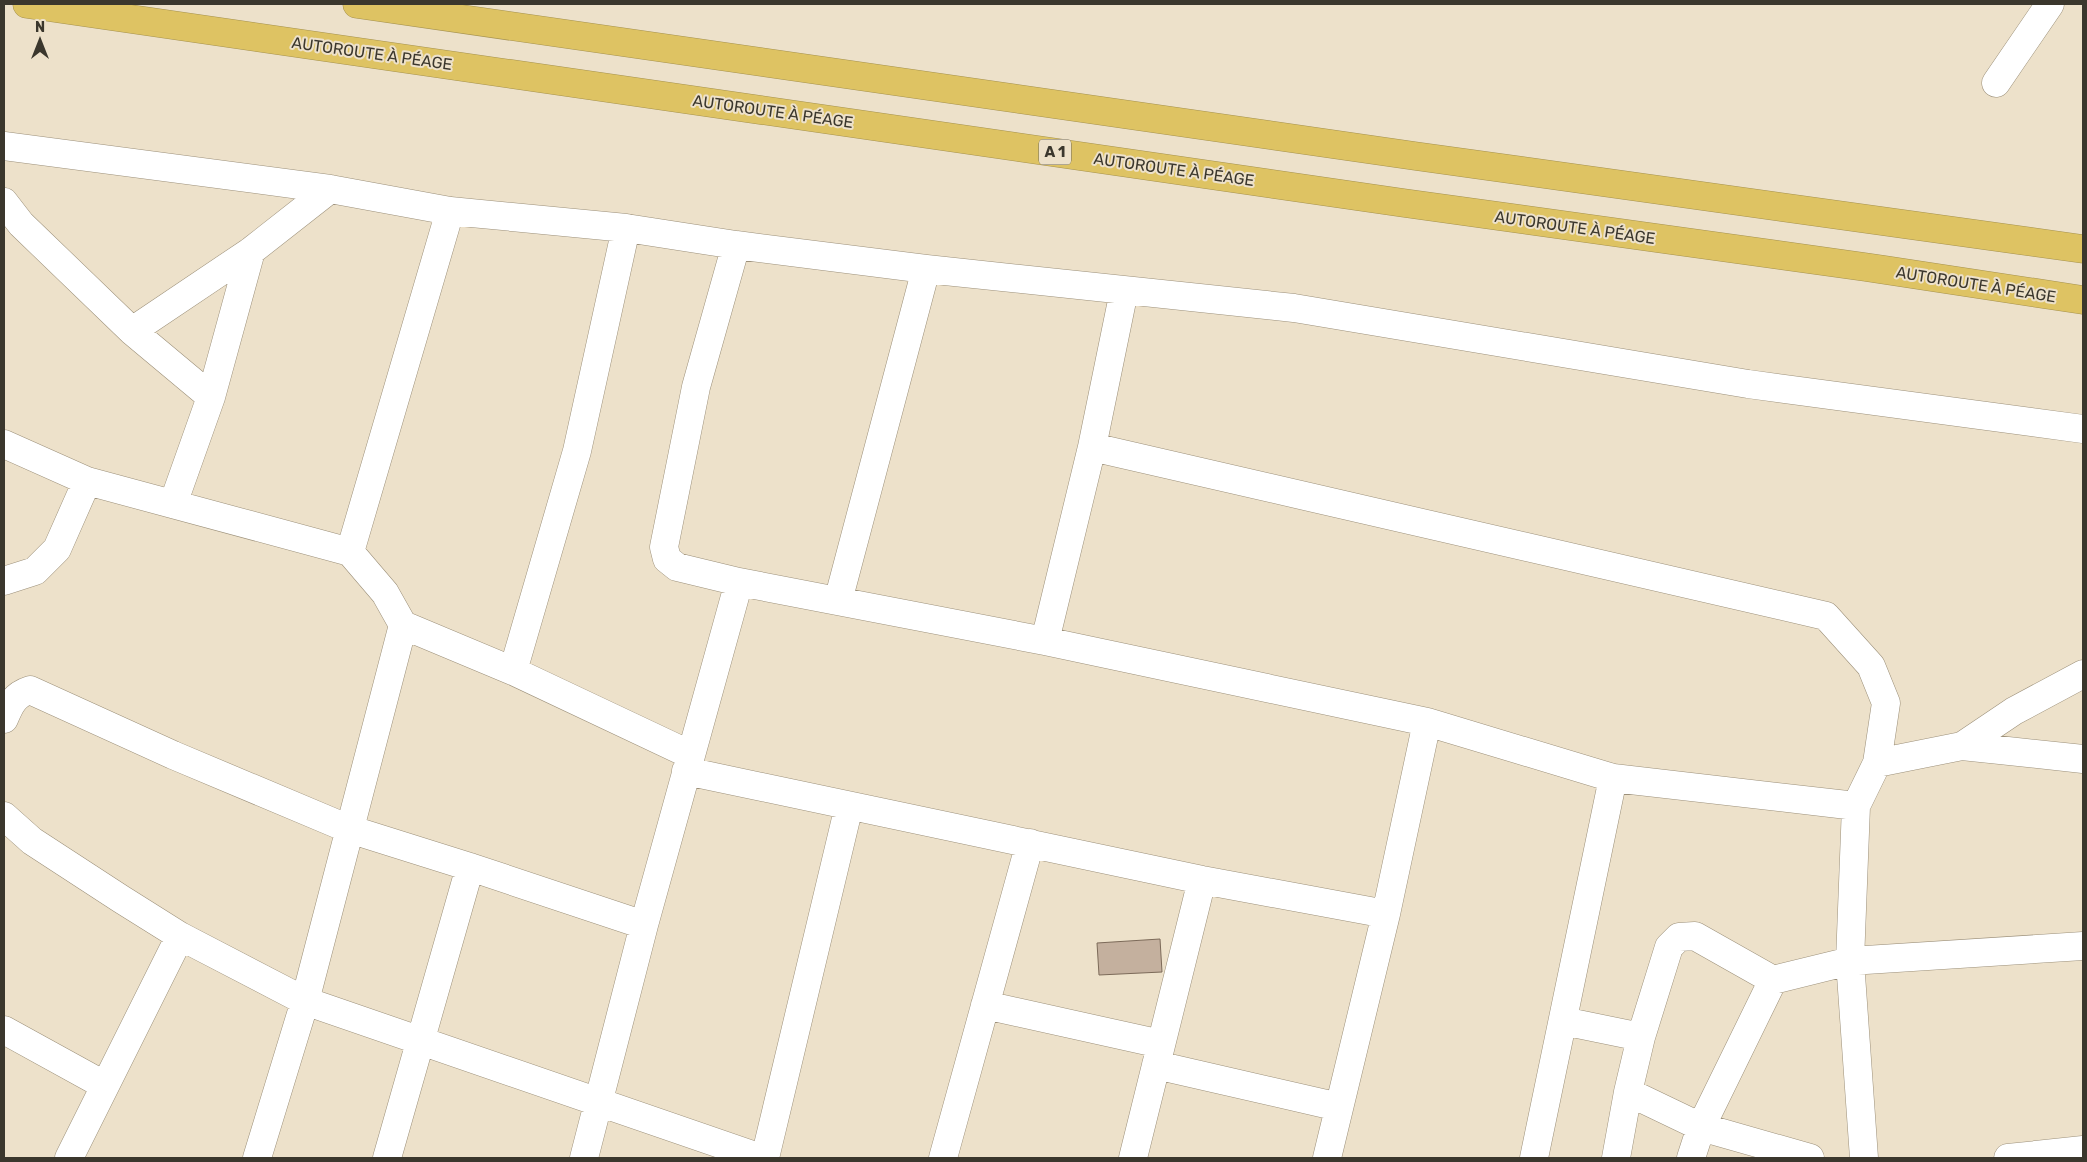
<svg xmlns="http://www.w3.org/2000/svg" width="2087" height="1162" font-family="Rubik,sans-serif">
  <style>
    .building { fill: #c4b09e; stroke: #7c6a59 }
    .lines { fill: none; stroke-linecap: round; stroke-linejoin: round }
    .minor-casing { stroke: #9c907a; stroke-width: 29 }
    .highway-casing { stroke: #a59250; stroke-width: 29 }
    .minor { stroke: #fff; stroke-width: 28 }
    .highway { stroke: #dec363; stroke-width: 28 }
    .labels { text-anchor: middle; stroke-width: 4; stroke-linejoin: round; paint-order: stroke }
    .shield { fill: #ede1ca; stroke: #706a5c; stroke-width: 1 }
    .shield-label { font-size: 15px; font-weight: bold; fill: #3b372d }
    .street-label { font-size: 16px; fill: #3b372d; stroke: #ede1ca }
  </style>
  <rect width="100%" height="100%" fill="#ede1ca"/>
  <!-- building -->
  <path class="building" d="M 1160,939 L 1162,972 L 1099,975 L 1097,943 Z"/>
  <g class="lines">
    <defs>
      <path id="minor" d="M 1996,83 L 2050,4
        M 4,146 L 330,189 L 450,211 L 626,228 L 736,245 L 926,269 L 1294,308 L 1748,384 L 2083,429
        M 4,202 L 21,224 L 132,331 L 211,397
        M 736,245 L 696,387 L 664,547 L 667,559 L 677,567 L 739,582 L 1045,641 L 1427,722 L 1613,778 L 1856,806
        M 132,331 L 251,251 L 330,189
        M 4,444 L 87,481 L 350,552 L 385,593 L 403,625 L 513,671 L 691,755
        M 1092,447 L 1826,616 L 1871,666 L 1886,703 L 1877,763 L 1856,806 L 1850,961 L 1864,1158
        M 173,504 L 211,397 L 251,251
        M 350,552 L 450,211
        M 4,581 L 35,571 L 57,549 L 87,481
        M 838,601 L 926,269
        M 1045,641 L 1092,447 L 1124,291
        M 513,671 L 577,451 L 626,228
        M 4,719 C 10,705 14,695 30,690 L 173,755 L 349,829 L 470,867 L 644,925
        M 1962,746 L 2083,759
        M 1877,763 L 1962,746 L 2014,711 L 2083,674
        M 686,771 L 1202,880 L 1386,914
        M 4,816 L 32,841 L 121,899 L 180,936 L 305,1001 L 761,1158
        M 985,1005 L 1161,1044
        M 1563,1021 L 1641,1037
        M 4,1030 L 104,1085
        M 1156,1065 L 1339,1107
        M 1628,1092 L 1701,1127 L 1810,1158
        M 69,1158 L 180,936
        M 257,1158 L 305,1001 L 403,625
        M 387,1158 L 470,867
        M 584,1158 L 644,925 L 739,582
        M 765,1158 L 849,806
        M 943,1158 L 1030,843
        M 1133,1158 L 1202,880
        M 1327,1158 L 1386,914 L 1427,722
        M 1534,1158 L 1613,778
        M 1616,1158 L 1628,1092 L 1641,1037 L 1669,947 L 1679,937 L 1695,936 L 1773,980 L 1850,961 L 2083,946
        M 1691,1158 L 1701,1127 L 1773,980
        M 2008,1158 L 2083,1150"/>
      <path id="highway" d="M 27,4 L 1404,203 L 1865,267 L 2083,300
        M 357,4 L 1415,156 L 2083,249"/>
    </defs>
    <!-- minor casing -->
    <use href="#minor" class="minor-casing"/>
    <!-- highway casing -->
    <use href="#highway" class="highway-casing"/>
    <!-- minor -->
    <use href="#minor" class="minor"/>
    <!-- highway -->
    <use href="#highway" class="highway"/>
  </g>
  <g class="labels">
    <!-- shield labels -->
    <rect class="shield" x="1039" y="139.5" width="32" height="25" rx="4"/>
    <g class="shield-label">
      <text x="1055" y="157">A 1</text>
    </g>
    <!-- street labels -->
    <g class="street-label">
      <text transform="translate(372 53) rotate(8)" y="6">AUTOROUTE À PÉAGE</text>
      <text transform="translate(773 111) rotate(8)" y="6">AUTOROUTE À PÉAGE</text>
      <text transform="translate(1174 169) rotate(8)" y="6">AUTOROUTE À PÉAGE</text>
      <text transform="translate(1575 227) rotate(8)" y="6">AUTOROUTE À PÉAGE</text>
      <text transform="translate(1976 284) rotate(9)" y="6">AUTOROUTE À PÉAGE</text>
    </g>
  </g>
  <!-- border -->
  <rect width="2087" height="1162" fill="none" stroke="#3b372d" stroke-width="10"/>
  <!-- north arrow -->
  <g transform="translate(40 40)" stroke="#ede1ca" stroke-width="4" paint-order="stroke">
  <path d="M0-4L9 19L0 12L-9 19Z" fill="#3b372d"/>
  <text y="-8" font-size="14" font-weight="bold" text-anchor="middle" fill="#3b372d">N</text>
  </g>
</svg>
